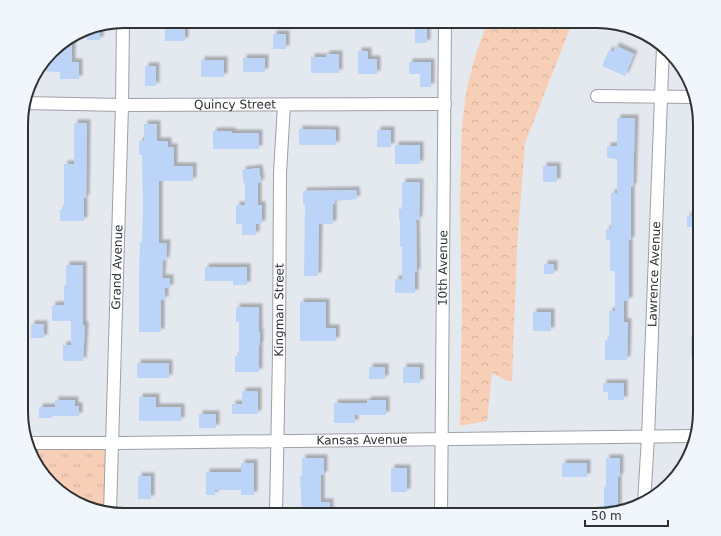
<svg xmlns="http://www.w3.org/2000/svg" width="721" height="536" font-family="'DejaVu Sans',sans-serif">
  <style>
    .forest { fill: url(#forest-crowns) }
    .park { fill: url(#park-tufts) }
    .building { fill: #bbd4f8; filter: url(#shadow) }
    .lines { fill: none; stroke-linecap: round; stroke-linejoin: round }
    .minor-casing { stroke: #9da1a7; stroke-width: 14 }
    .minor { stroke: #fff; stroke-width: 12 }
    .labels { text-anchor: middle; stroke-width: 3; stroke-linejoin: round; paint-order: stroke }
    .street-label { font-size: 12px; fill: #2f3133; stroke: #f1f6fd }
    .rim { fill: none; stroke: #2f3133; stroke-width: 2 }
  </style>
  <defs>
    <pattern id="forest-crowns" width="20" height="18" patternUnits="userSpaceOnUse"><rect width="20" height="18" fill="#f7cfb7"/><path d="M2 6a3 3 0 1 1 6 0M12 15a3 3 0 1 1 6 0" fill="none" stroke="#d4b29e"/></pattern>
    <pattern id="park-tufts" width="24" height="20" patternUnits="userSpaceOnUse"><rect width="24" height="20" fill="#f7cfb7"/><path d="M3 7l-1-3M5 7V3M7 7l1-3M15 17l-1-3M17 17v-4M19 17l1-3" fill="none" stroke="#d4b29e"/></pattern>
    <filter id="shadow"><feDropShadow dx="3.5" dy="-3.5" stdDeviation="1" flood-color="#0004"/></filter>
  </defs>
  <rect width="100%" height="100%" fill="#e4e8ef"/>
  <!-- forest -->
  <path class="forest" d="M 488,21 L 573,21 L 525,143 L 517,247 L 512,381 L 507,381 L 492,373 L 487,421 L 460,426 L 462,309 L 460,203 L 462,125 L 467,87 L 476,54 Z"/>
  <!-- park -->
  <path class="park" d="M 28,443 L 112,443 L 110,513 L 85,507 L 56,490 L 32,458 Z"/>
  <!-- building -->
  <path class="building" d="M 415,24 L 427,24 L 427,43 L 415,43 Z
    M 165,26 L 185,26 L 185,41 L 165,41 Z
    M 87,29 L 100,29 L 100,40 L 87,40 Z
    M 273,34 L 286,34 L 286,49 L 273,49 Z
    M 60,44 L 72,44 L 72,62 L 79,62 L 79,79 L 60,79 L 60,72 L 36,71 L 56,46 Z
    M 616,46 L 634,54 L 625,76 L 602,66 L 609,50 L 613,52 Z
    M 358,51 L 368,51 L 368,59 L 377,59 L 377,74 L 358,74 Z
    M 326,54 L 339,54 L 339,73 L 311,73 L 311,57 L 326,57 Z
    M 243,58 L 265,58 L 265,72 L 243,72 Z
    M 201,60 L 224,60 L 224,77 L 201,77 Z
    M 409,62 L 431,62 L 431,87 L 420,87 L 420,74 L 409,74 Z
    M 145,66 L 156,66 L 156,86 L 145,86 Z
    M 617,118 L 635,118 L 633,187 L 631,187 L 631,240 L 629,240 L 629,301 L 624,301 L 624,322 L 628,322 L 627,360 L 605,360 L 605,340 L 609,340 L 609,311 L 615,311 L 615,271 L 610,271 L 610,240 L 606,240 L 606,229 L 611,229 L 611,193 L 617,193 L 617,159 L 607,158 L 607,146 L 617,146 Z
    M 74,123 L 87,123 L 86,198 L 84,198 L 84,221 L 60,221 L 60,209 L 64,209 L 64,164 L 74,164 Z
    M 144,124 L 157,124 L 157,141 L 168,141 L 168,147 L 174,147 L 174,166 L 193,166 L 193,181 L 159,181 L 159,243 L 167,243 L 166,261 L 163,260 L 162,278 L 170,278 L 170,288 L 165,288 L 165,300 L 161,300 L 161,332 L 139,332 L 139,278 L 140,242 L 142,242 L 143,209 L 142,155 L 139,155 L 139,141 L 144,141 Z
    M 299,129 L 336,130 L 336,145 L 299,145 Z
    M 377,130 L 391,130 L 391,147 L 377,147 Z
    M 213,131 L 232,131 L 232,133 L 259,133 L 259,149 L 213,149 Z
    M 395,145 L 420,145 L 420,164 L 395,164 Z
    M 543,166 L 557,166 L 557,182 L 543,182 Z
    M 259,168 L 261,182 L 258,183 L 258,205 L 262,205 L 262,224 L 256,224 L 256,235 L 242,235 L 242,224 L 236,224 L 236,205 L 245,205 L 245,184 L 244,184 L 242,170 Z
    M 402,182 L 420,182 L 419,220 L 416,220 L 417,272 L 415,272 L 415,293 L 395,293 L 395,279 L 402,279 L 402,247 L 400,247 L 400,220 L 399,220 L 399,209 L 402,209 Z
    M 356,190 L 357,199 L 335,201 L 335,204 L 333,204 L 333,224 L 319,224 L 318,276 L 304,276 L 305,204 L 303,204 L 303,191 Z
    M 687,216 L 700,216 L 700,235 L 692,235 L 692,227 L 687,227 Z
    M 544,264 L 554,264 L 554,274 L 544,274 Z
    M 66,265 L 83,265 L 83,325 L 85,325 L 83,361 L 63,361 L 63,345 L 71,345 L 71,321 L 52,321 L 52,305 L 64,305 L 64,285 L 66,285 Z
    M 205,267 L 247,267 L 247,285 L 233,285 L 233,281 L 205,281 Z
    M 300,302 L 326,302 L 326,328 L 336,328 L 336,341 L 300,341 Z
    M 236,307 L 259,307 L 259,332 L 260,332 L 260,345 L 259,345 L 259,372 L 235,372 L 235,356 L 239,356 L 239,322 L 236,322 Z
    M 533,312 L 551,312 L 551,331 L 533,331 Z
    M 31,324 L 44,324 L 44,338 L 31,338 Z
    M 691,336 L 700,336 L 700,357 L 691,357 Z
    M 137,363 L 169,363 L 169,378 L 137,378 Z
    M 369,367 L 385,367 L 385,379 L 369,379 Z
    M 403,367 L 420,367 L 420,383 L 403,383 Z
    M 603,383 L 624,383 L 624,400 L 608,400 L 608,392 L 603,392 Z
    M 242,391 L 258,391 L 258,414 L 232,414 L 232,404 L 242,404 Z
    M 139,397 L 156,397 L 156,407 L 181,407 L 181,421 L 139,421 Z
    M 55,400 L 75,400 L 75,406 L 79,406 L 79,416 L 52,416 L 52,418 L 39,418 L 39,407 L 55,407 Z
    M 367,400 L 386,400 L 386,415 L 355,415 L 355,423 L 334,423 L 334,403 L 367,403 Z
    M 199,414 L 216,414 L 216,428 L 199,428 Z
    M 302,458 L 324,458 L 324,475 L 321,475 L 321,502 L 330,502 L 330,514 L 302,514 L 300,476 L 302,476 Z
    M 606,458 L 620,458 L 620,477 L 618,477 L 618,510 L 604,513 L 604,487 L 606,487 Z
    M 241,463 L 254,463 L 254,495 L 241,495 L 241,490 L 215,490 L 215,495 L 206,495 L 206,472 L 241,472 Z
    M 562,463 L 587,463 L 587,477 L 562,477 Z
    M 391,468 L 407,468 L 407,492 L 391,492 Z
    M 138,476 L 151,476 L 151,499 L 138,499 Z"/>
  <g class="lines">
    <defs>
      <g id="minor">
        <path d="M 597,96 L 694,97"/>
        <path id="s1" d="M 24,103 L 122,105 L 445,104"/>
        <path id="s2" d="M 28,443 L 121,443 L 696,436"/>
        <path id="s3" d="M 644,503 L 648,437 L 663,46"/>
        <path id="s4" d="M 110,513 L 122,105 L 123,21"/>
        <path id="s5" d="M 276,515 L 279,354 L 280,173 L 284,105"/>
        <path id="s6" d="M 441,515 L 445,21"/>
      </g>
    </defs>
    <!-- minor casing -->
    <use href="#minor" class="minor-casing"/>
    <!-- minor -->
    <use href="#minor" class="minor"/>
  </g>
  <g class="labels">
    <!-- street labels -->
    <g class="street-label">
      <text dy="4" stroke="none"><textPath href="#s1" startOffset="211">Quincy Street</textPath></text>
      <text dy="4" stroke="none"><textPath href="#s4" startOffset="246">Grand Avenue</textPath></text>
      <text dy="4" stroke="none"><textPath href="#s6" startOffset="247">10th Avenue</textPath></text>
      <text dy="4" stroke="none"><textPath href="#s3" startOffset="229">Lawrence Avenue</textPath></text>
      <text dy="4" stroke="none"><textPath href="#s5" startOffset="205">Kingman Street</textPath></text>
      <text dy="4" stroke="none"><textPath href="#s2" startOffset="334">Kansas Avenue</textPath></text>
    </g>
  </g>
  <!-- crop -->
  <path d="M0 0H721V536H0ZM124 28H597A96 96 0 0 1 693 124V412A96 96 0 0 1 597 508H124A96 96 0 0 1 28 412V124A96 96 0 0 1 124 28Z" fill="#f1f6fd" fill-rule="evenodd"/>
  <path class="rim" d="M124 28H597A96 96 0 0 1 693 124V412A96 96 0 0 1 597 508H124A96 96 0 0 1 28 412V124A96 96 0 0 1 124 28Z"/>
  <!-- scale -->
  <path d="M585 520v6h83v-6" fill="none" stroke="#2f3133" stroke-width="2"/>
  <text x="591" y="520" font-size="12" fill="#2f3133" stroke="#f1f6fd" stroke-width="3" paint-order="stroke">50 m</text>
</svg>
